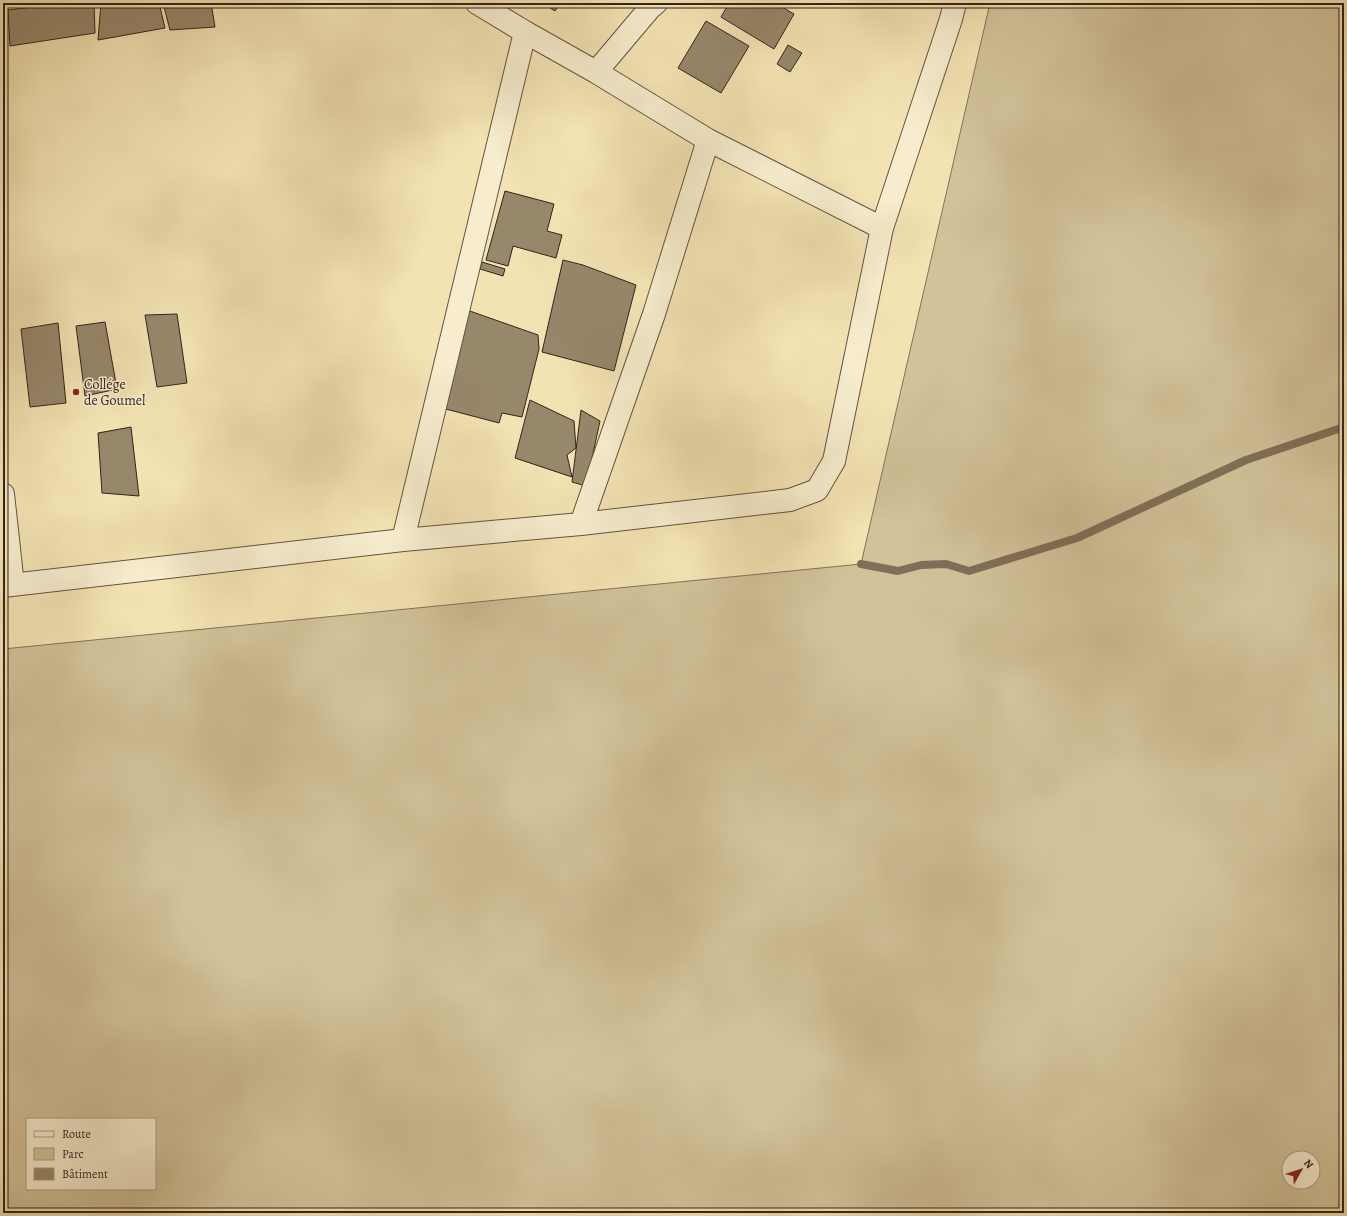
<svg xmlns="http://www.w3.org/2000/svg" width="1347" height="1216" font-family="Alegreya,serif">
  <style>
    .green { fill: #d2c29a; stroke: #82725c; fill-rule: evenodd }
    .lines { fill: none; stroke-linecap: round; stroke-linejoin: round }
    .stream { stroke: #7f6f58; stroke-width: 8 }
    .building { fill: #97876b; stroke: #33231d }
    .minor-casing { stroke: #635342; stroke-width: 24 }
    .minor { stroke: #f7edce; stroke-width: 22 }
    .poi-dot { fill: #8f2418; stroke: #f7edce; stroke-width: 1.5 }
    .labels { text-anchor: middle; stroke-width: 3; stroke-linejoin: round; paint-order: stroke }
    .poi-label { font-size: 14px; fill: #33231d; stroke: #f7edce; text-anchor: start }
  </style>
  <rect width="100%" height="100%" fill="#f3e3b3"/>
  <filter id="stains"><feTurbulence type="fractalNoise" baseFrequency=".005" numOctaves="4"/><feColorMatrix values="0 0 0 0 .2 0 0 0 0 .09 0 0 0 0 .02 0 0 0 .5 -.17"/></filter>
  <radialGradient id="worn" r=".72"><stop offset=".6" stop-color="#630" stop-opacity="0"/><stop offset="1" stop-color="#630" stop-opacity=".3"/></radialGradient>
  <!-- green -->
  <path class="green" d="M 990,3 L 1344,3 L 1344,1213 L 3,1213 L 3,649 L 861,564 ZM 27,1119 L 155,1119 L 155,1189 L 27,1189 ZM 1289,1158 L 1313,1158 L 1313,1182 L 1289,1182 Z"/>
  <g class="lines">
    <!-- stream -->
    <path class="stream" d="M 861,564 L 898,571 L 921,565 L 946,564 L 969,571 L 1077,538 L 1246,460 L 1344,427"/>
  </g>
  <!-- building -->
  <path class="building" d="M 65,3 L 94,3 L 95,33 L 10,46 L 8,10 Z
    M 101,3 L 159,3 L 165,28 L 98,40 Z
    M 163,3 L 211,3 L 215,27 L 170,30 Z
    M 542,3 L 560,3 L 555,11 Z
    M 729,3 L 775,3 L 794,14 L 774,49 L 721,17 Z
    M 706,21 L 749,46 L 721,93 L 678,68 Z
    M 788,45 L 802,53 L 790,72 L 777,64 Z
    M 505,191 L 554,204 L 547,231 L 562,235 L 556,258 L 513,246 L 508,266 L 486,260 Z
    M 563,260 L 583,265 L 636,285 L 614,371 L 542,352 Z
    M 482,262 L 505,269 L 503,276 L 480,269 Z
    M 467,310 L 538,335 L 539,349 L 522,417 L 502,413 L 499,423 L 442,408 Z
    M 177,314 L 187,383 L 157,387 L 145,315 Z
    M 105,322 L 117,389 L 85,396 L 76,326 Z
    M 58,323 L 66,403 L 30,407 L 21,329 Z
    M 530,400 L 574,421 L 576,448 L 567,455 L 572,477 L 515,458 Z
    M 581,410 L 600,421 L 586,486 L 572,482 Z
    M 131,427 L 139,496 L 102,493 L 98,433 Z"/>
  <g class="lines">
    <defs>
      <path id="minor" d="M 477,3 L 525,32 L 596,72 L 708,140 L 882,228
        M 596,72 L 650,8 L 656,3
        M 3,494 L 13,585
        M 581,524 L 654,314 L 708,140
        M 403,540 L 525,32
        M 3,586 L 403,540 L 581,524 L 790,500 L 817,490 L 834,461 L 882,228 L 951,19 L 955,3"/>
    </defs>
    <!-- minor casing -->
    <use href="#minor" class="minor-casing"/>
    <!-- minor -->
    <use href="#minor" class="minor"/>
  </g>
  <!-- markers -->
  <circle class="poi-dot" cx="76" cy="392" r="4"/>
  <g class="labels">
    <!-- poi labels -->
    <g class="poi-label">
      <text x="84" y="389">Collége<tspan x="84" dy="16">de Goumel</tspan></text>
    </g>
  </g>
  <!-- margin -->
  <rect width="1347" height="1216" fill="none" stroke="#f3e3b3" stroke-width="16"/>
  <rect x="4" y="4" width="1339" height="1208" fill="none" stroke="#33231d" stroke-width="2"/>
  <rect x="8" y="8" width="1331" height="1200" fill="none" stroke="#33231d"/>
  <!-- legend -->
  <rect x="26" y="1118" width="130" height="72" fill="#f7edce" stroke="#a99c87"/>
  <rect x="34" y="1131" width="20" height="6" fill="#f7edce" stroke="#a99c87"/>
  <text x="62" y="1138" font-size="12" fill="#33231d">Route</text>
  <rect x="34" y="1148" width="20" height="12" fill="#d2c29a" stroke="#a99c87"/>
  <text x="62" y="1158" font-size="12" fill="#33231d">Parc</text>
  <rect x="34" y="1168" width="20" height="12" fill="#97876b" stroke="#a99c87"/>
  <text x="62" y="1178" font-size="12" fill="#33231d">Bâtiment</text>
  <!-- north arrow -->
  <g transform="translate(1301 1170) rotate(51)"><circle r="19" fill="#f7edce" stroke="#a99c87"/>
  <path d="M0-3L7 15L0 10L-7 15Z" fill="#8f2418"/>
  <text y="-6" font-size="11" font-weight="bold" text-anchor="middle" fill="#33231d">N</text>
  </g>
  <rect width="100%" height="100%" filter="url(#stains)"/>
  <rect width="100%" height="100%" fill="url(#worn)"/>
</svg>
